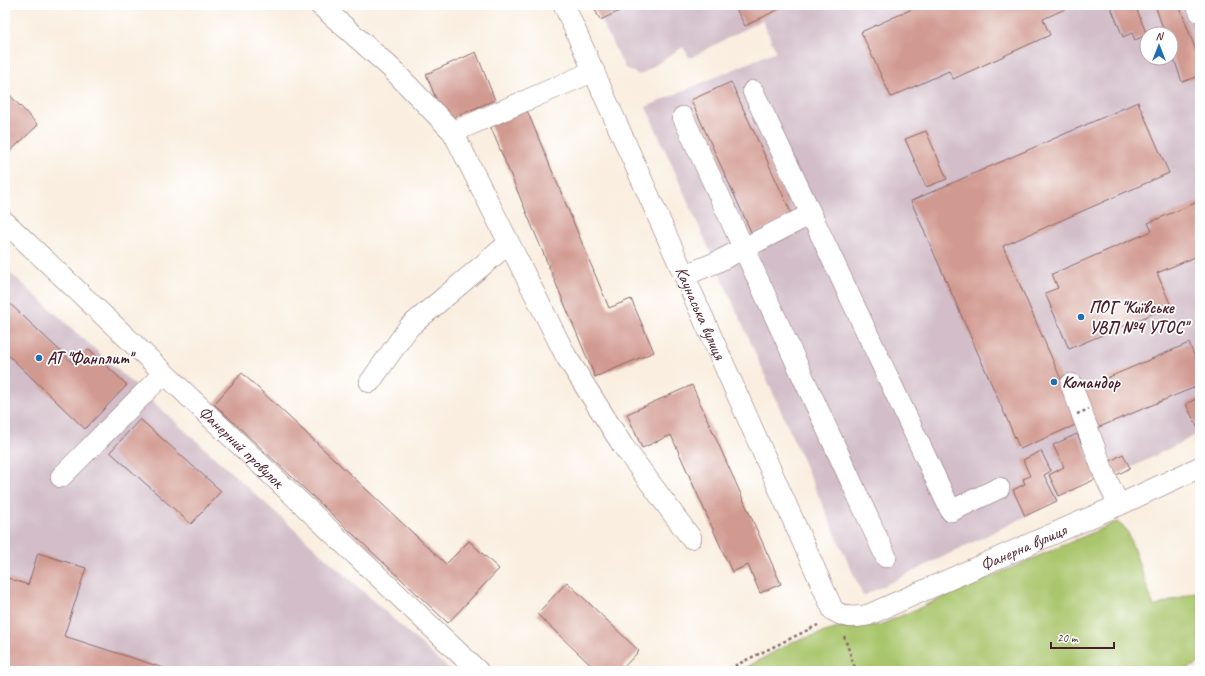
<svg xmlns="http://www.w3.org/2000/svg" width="1205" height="676" font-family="Caveat,sans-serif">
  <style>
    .industrial { fill: #d2bdc8; fill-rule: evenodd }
    .green { fill: #aac66d; stroke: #7a724c }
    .building { fill: #d19a90 }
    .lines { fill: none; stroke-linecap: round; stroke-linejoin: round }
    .minor-casing { stroke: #87676a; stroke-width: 22 }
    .path { stroke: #87676a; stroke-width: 2.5; stroke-dasharray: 3 3; stroke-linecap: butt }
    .minor { stroke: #fff; stroke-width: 21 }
    .path-bridge { stroke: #87676a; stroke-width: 2.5; stroke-dasharray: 3 3; stroke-linecap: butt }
    .poi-dot { fill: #1f6fb2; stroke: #fff; stroke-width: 1.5 }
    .labels { text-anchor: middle; stroke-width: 3.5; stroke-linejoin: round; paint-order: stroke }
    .poi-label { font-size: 17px; font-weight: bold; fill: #4a1f2b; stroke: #fff; text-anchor: start }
    .street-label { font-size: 17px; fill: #4a1f2b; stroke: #fff }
  </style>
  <rect width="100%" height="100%" fill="#fff"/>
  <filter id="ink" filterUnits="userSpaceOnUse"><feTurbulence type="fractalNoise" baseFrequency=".025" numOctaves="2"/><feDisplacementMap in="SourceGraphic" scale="8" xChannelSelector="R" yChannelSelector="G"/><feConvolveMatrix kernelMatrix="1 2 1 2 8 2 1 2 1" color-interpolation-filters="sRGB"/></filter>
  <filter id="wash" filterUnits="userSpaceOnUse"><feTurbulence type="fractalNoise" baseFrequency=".012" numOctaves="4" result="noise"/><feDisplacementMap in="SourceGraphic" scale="16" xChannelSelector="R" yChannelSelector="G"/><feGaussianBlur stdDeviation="0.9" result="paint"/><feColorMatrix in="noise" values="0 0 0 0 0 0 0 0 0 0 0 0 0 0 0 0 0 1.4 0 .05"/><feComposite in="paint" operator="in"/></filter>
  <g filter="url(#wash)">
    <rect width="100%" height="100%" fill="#f9eedf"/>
    <!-- industrial -->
    <path class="industrial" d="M 593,5 L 1200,5 L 1200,433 L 1113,477 L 1098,478 L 1059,496 L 1057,501 L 863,596 L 646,107 L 776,51 L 762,20 L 690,58 L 683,47 L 640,75 L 625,68 ZM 1147,34 L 1171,34 L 1171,58 L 1147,58 Z
      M 5,268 L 451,671 L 5,671 Z"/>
    <!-- green -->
    <path class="green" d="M 1117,522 L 1127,530 L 1154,607 L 1200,590 L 1200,663 L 1181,671 L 740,671 L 792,642 L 842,627 L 880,625 Z"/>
    <g id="blocks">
      <!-- building -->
      <path class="building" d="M 593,5 L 622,5 L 624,9 L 600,20 Z
        M 734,5 L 787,5 L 745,26 Z
        M 921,5 L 1074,5 L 1043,19 L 1050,35 L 953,79 L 949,71 L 891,97 L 861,32 Z
        M 1110,5 L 1135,5 L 1147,35 L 1135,40 L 1132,33 L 1123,37 Z
        M 1155,5 L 1179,5 L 1200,62 L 1200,76 L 1182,82 L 1171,50 L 1171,34 L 1165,34 Z
        M 476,52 L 495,100 L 445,121 L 426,74 Z
        M 731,82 L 792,215 L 752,234 L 691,100 Z
        M 5,90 L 38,125 L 5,156 Z
        M 1138,102 L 1169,173 L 1003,246 L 1080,423 L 1020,449 L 911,201 Z
        M 526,108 L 609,308 L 631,299 L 654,352 L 595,377 L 489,123 Z
        M 926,131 L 947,179 L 926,187 L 905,139 Z
        M 1200,201 L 1200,255 L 1157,273 L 1171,306 L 1069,349 L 1045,293 L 1058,288 L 1052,274 L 1152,231 L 1148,223 Z
        M 5,299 L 74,364 L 89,349 L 127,385 L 85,429 L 5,352 Z
        M 1189,343 L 1200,369 L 1200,385 L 1097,428 L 1081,389 Z
        M 242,373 L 446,564 L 469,541 L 499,569 L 448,623 L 214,404 Z
        M 692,385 L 781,584 L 760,593 L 748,565 L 732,572 L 671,435 L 642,448 L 627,414 Z
        M 1200,397 L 1200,433 L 1186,404 Z
        M 140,419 L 221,491 L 191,524 L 110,452 Z
        M 1077,434 L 1098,478 L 1059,496 L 1049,475 L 1064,467 L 1053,445 Z
        M 1041,451 L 1051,471 L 1044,475 L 1057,501 L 1025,516 L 1013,490 L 1025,484 L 1023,479 L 1030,476 L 1023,460 Z
        M 1123,454 L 1130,468 L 1113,477 L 1105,464 Z
        M 38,553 L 86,568 L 64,636 L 173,671 L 5,671 L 5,577 L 28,585 Z
        M 567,582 L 639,651 L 620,671 L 597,671 L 537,614 Z"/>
    </g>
  </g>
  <g filter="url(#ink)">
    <use href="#blocks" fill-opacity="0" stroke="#87676a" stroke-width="1"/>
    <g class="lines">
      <defs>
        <g id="minor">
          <path d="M 320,5 L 391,68 L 453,132 L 566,356 L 623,446 L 691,538"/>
          <path id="s1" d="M 564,5 L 833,610 C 845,618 853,618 868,615 L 1119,505 L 1200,467"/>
          <path d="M 1197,5 L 1200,12"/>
          <path d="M 753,91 L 951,511 L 999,488"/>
          <path d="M 683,117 L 886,557"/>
          <path d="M 453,132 L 594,71"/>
          <path id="s2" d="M 5,222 L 478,671"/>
          <path d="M 685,275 L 715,263 L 811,214"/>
          <path d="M 370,382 L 409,327 L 508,244"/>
          <path d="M 1071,384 L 1105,476 L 1119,505"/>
          <path d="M 61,477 L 164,373"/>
        </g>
      </defs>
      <!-- minor casing -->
      <use href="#minor" class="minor-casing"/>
      <!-- path -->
      <path class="path" d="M 844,636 L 856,671
        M 724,671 L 818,625"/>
      <!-- minor -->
      <use href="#minor" class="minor"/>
      <!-- path-bridge -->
      <path class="path-bridge" d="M 1077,414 L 1089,409"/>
    </g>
  </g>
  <!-- markers -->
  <g class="poi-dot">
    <circle cx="1081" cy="317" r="4"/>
    <circle cx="39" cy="358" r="4"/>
    <circle cx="1054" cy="382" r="4"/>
  </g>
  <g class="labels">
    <!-- poi labels -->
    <g class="poi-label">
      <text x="1089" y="313">ПОГ "Київське<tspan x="1089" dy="20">УВП №4 УТОС"</tspan></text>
      <text x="47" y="364">АТ "Фанплит"</text>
      <text x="1062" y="388">Командор</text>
    </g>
    <!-- street labels -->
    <g class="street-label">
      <text dy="6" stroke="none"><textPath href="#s1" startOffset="337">Каунаська вулиця</textPath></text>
      <text dy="6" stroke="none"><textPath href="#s2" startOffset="326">Фанерний провулок</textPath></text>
      <text dy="6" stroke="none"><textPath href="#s1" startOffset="868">Фанерна вулиця</textPath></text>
    </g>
  </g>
  <!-- margin -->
  <rect width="1205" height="676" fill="none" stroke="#fff" stroke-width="20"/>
  <!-- north arrow -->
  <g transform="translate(1159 46)"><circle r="19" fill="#ffffff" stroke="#b7a5aa"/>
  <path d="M0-3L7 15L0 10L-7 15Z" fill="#1f6fb2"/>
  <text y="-6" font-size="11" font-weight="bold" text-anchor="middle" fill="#4a1f2b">N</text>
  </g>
  <!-- scale -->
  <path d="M1051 642v6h63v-6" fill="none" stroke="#4a1f2b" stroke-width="2"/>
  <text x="1057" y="642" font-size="12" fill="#4a1f2b" stroke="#ffffff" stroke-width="3" paint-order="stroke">20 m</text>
</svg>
